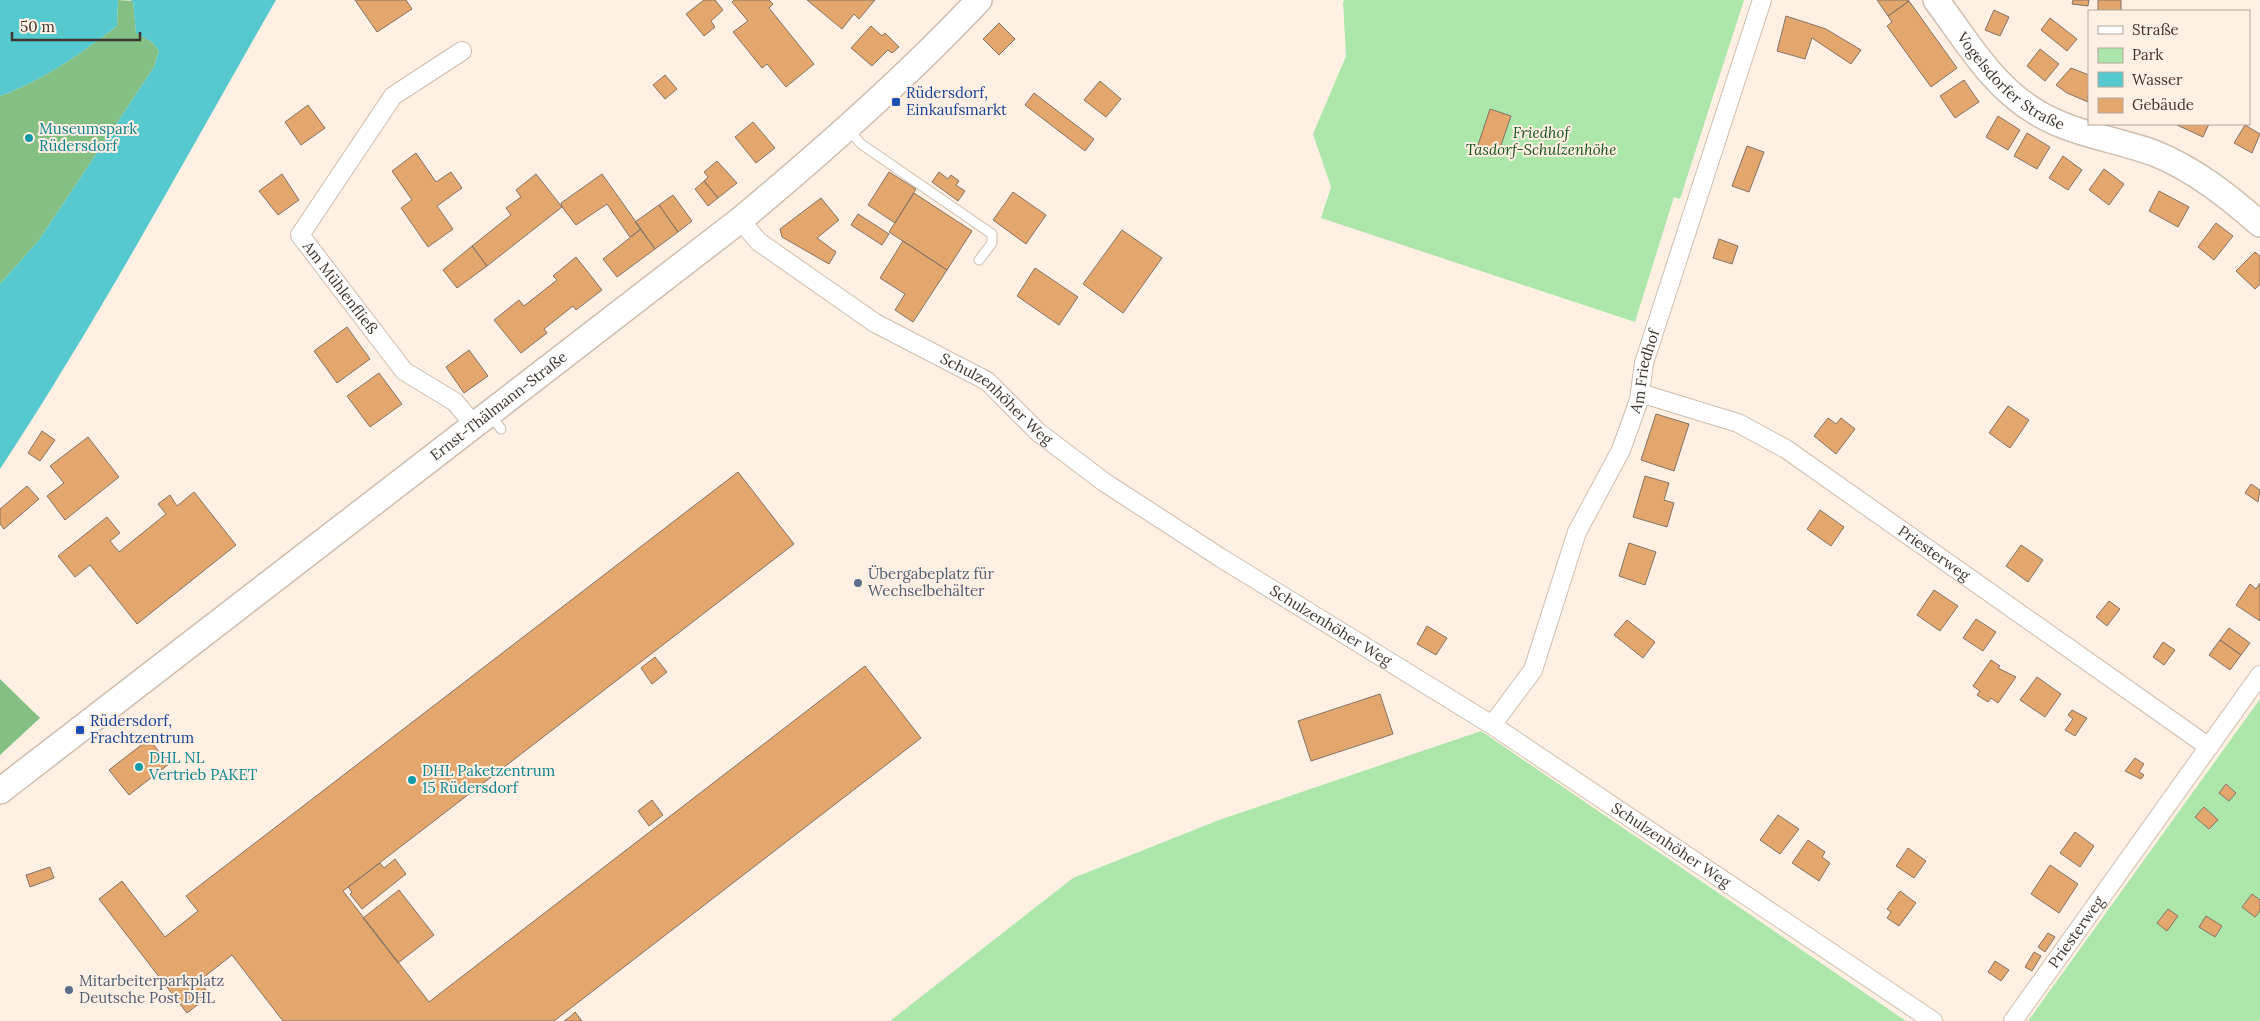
<svg xmlns="http://www.w3.org/2000/svg" width="2260" height="1021" font-family="Lora,serif">
  <style>
    .green { fill: #ace6aa }
    .forest { fill: #84bf83 }
    .water { fill: #56c9cf }
    .building { fill: #e3a76d; stroke: #837365 }
    .lines { fill: none; stroke-linecap: round; stroke-linejoin: round }
    .lane-casing { stroke: #cfbeae; stroke-width: 11 }
    .street-casing { stroke: #cfbeae; stroke-width: 20 }
    .secondary-casing { stroke: #cfbeae; stroke-width: 28 }
    .lane { stroke: #fff; stroke-width: 9 }
    .street { stroke: #fff; stroke-width: 18 }
    .secondary { stroke: #fff; stroke-width: 25 }
    .transit-dot { fill: #1a4fb4; stroke: #fff0e3; stroke-width: 2 }
    .culture-dot { fill: #0f9aa8; stroke: #fff0e3; stroke-width: 2 }
    .service-dot { fill: #5c6f8a; stroke: #fff0e3; stroke-width: 2 }
    .labels { text-anchor: middle; stroke-width: 4; stroke-linejoin: round; paint-order: stroke }
    .street-label { font-size: 15px; fill: #3d362f; stroke: #fff0e3 }
    .transit-label { font-size: 15px; fill: #164399; stroke: #fff0e3; text-anchor: start }
    .culture-label { font-size: 15px; fill: #0d838f; stroke: #fff0e3; text-anchor: start }
    .park-label { font-size: 15px; font-style: italic; fill: #16521a; stroke: #fff0e3 }
    .service-label { font-size: 15px; fill: #4e5e75; stroke: #fff0e3; text-anchor: start }
  </style>
  <rect width="100%" height="100%" fill="#fff0e3"/>
  <!-- green -->
  <path class="green" d="M 1345,0 L 1744,0 L 1680,199 L 1674,197 L 1635,322 L 1321,218 L 1331,187 L 1313,134 L 1346,56 L 1343,2 Z
    M 2260,699 L 2260,1021 L 2028,1021 Z
    M 1481,731 L 1906,1021 L 890,1021 L 1073,878 L 1219,820 Z"/>
  <!-- forest -->
  <path class="forest" d="M 118,0 L 133,1 L 136,32 L 152,42 L 159,51 L 154,67 L 39,240 L 0,284 L 0,96 C 44,80 80,54 117,26 Z
    M 0,679 L 40,718 L 0,755 Z"/>
  <!-- water -->
  <path class="water" d="M 0,0 L 118,0 L 117,26 C 80,54 44,80 0,96 Z
    M 129,0 L 276,0 C 186,157 100,317 0,469 L 0,284 L 39,240 L 154,67 L 159,51 L 152,42 L 136,33 L 133,1 Z"/>
  <!-- building -->
  <path class="building" d="M 355,0 L 406,0 L 412,9 L 377,32 Z
    M 704,0 L 715,0 L 723,10 L 711,21 L 715,27 L 704,36 L 686,14 Z
    M 734,0 L 769,0 L 773,4 L 769,8 L 814,64 L 786,87 L 767,64 L 762,68 L 733,32 L 748,21 L 732,2 Z
    M 807,0 L 875,0 L 859,19 L 854,14 L 842,29 Z
    M 1877,0 L 1908,0 L 1909,1 L 1888,16 Z
    M 2073,0 L 2089,0 L 2088,6 L 2072,4 Z
    M 2098,0 L 2121,0 L 2121,11 L 2098,11 Z
    M 1909,1 L 1957,68 L 1931,87 L 1887,26 L 1892,22 L 1888,16 Z
    M 1994,10 L 2009,17 L 2000,36 L 1985,30 Z
    M 1786,16 L 1826,29 L 1861,50 L 1851,64 L 1812,38 L 1805,59 L 1777,51 Z
    M 2050,18 L 2077,39 L 2067,51 L 2041,30 Z
    M 999,23 L 1015,39 L 999,55 L 983,39 Z
    M 871,26 L 882,36 L 885,33 L 899,47 L 892,53 L 888,50 L 872,66 L 851,48 Z
    M 2040,49 L 2059,64 L 2045,81 L 2027,66 Z
    M 2071,68 L 2089,75 L 2088,102 L 2067,93 L 2056,85 Z
    M 665,75 L 677,89 L 665,99 L 653,85 Z
    M 1964,80 L 1979,102 L 1955,118 L 1940,96 Z
    M 1100,81 L 1121,99 L 1106,117 L 1084,100 Z
    M 1034,93 L 1094,139 L 1085,151 L 1025,105 Z
    M 308,105 L 325,128 L 301,145 L 285,122 Z
    M 1490,109 L 1511,116 L 1499,151 L 1478,145 Z
    M 1998,116 L 2020,130 L 2008,150 L 1986,137 Z
    M 753,122 L 775,148 L 756,163 L 735,137 Z
    M 2177,124 L 2209,124 L 2203,137 L 2177,125 Z
    M 2245,125 L 2260,134 L 2252,153 L 2234,143 Z
    M 2027,133 L 2050,147 L 2037,169 L 2014,156 Z
    M 1747,146 L 1764,152 L 1749,192 L 1732,186 Z
    M 416,153 L 436,182 L 451,172 L 462,188 L 437,206 L 453,229 L 428,247 L 401,208 L 412,200 L 392,171 Z
    M 2063,156 L 2082,170 L 2068,190 L 2049,178 Z
    M 717,161 L 737,183 L 718,198 L 704,181 L 708,177 L 704,172 Z
    M 2104,169 L 2124,184 L 2109,205 L 2089,190 Z
    M 889,172 L 916,189 L 895,223 L 868,205 Z
    M 939,172 L 948,179 L 951,175 L 959,181 L 956,185 L 965,191 L 958,201 L 932,182 Z
    M 282,174 L 299,200 L 278,215 L 259,191 Z
    M 536,174 L 562,207 L 487,266 L 472,246 L 511,215 L 506,208 L 521,197 L 516,190 Z
    M 602,174 L 641,229 L 630,237 L 607,204 L 576,225 L 562,207 L 561,203 Z
    M 704,181 L 718,198 L 708,206 L 695,189 Z
    M 2159,191 L 2189,207 L 2178,227 L 2149,211 Z
    M 1013,192 L 1046,215 L 1026,244 L 993,220 Z
    M 914,193 L 972,231 L 947,270 L 889,232 Z
    M 673,195 L 692,221 L 678,232 L 659,205 Z
    M 821,198 L 839,220 L 817,238 L 836,252 L 829,264 L 782,237 L 780,229 Z
    M 659,205 L 678,232 L 655,249 L 635,222 Z
    M 858,214 L 889,234 L 882,245 L 851,225 Z
    M 2216,223 L 2233,236 L 2214,260 L 2198,247 Z
    M 641,229 L 655,249 L 617,277 L 603,259 Z
    M 1122,230 L 1162,258 L 1123,313 L 1083,284 Z
    M 1719,239 L 1738,246 L 1732,264 L 1713,258 Z
    M 903,241 L 947,270 L 913,322 L 895,310 L 905,294 L 880,278 Z
    M 472,246 L 487,266 L 457,288 L 443,270 Z
    M 2255,252 L 2260,256 L 2260,284 L 2255,289 L 2236,271 Z
    M 576,257 L 602,290 L 576,310 L 573,306 L 544,329 L 547,333 L 521,353 L 494,320 L 519,300 L 524,306 L 557,280 L 553,276 Z
    M 1035,268 L 1078,297 L 1059,325 L 1017,296 Z
    M 347,327 L 370,359 L 337,383 L 314,351 Z
    M 469,350 L 488,376 L 464,393 L 446,367 Z
    M 379,373 L 402,404 L 370,427 L 347,396 Z
    M 2008,406 L 2029,420 L 2010,448 L 1989,433 Z
    M 1656,414 L 1689,424 L 1674,471 L 1641,460 Z
    M 1828,418 L 1836,424 L 1841,418 L 1855,429 L 1836,454 L 1814,436 Z
    M 42,431 L 55,440 L 40,461 L 28,453 Z
    M 88,437 L 119,477 L 65,520 L 47,496 L 64,483 L 50,466 Z
    M 738,472 L 794,544 L 343,891 L 429,1002 L 865,666 L 921,738 L 554,1021 L 283,1021 L 232,955 L 199,981 L 210,995 L 187,1013 L 99,899 L 122,881 L 165,937 L 198,911 L 186,896 Z
    M 1645,476 L 1669,483 L 1664,500 L 1674,503 L 1667,527 L 1633,517 Z
    M 2251,484 L 2260,490 L 2258,502 L 2245,493 Z
    M 27,486 L 39,499 L 4,529 L 0,524 L 0,509 Z
    M 194,492 L 236,545 L 137,624 L 90,565 L 75,577 L 58,556 L 107,517 L 120,533 L 110,541 L 119,552 L 166,514 L 158,504 L 170,495 L 177,506 Z
    M 1820,510 L 1844,527 L 1831,546 L 1807,529 Z
    M 1629,543 L 1656,552 L 1645,585 L 1619,576 Z
    M 2021,545 L 2043,560 L 2028,582 L 2006,566 Z
    M 2260,583 L 2260,621 L 2236,605 L 2250,584 L 2256,589 Z
    M 1934,590 L 1958,606 L 1940,631 L 1917,615 Z
    M 2109,601 L 2120,609 L 2107,626 L 2096,617 Z
    M 1976,619 L 1996,632 L 1983,651 L 1963,638 Z
    M 1627,620 L 1655,642 L 1643,658 L 1614,635 Z
    M 1427,626 L 1447,638 L 1436,655 L 1417,644 Z
    M 2229,628 L 2250,643 L 2241,655 L 2220,640 Z
    M 2220,640 L 2241,655 L 2230,670 L 2209,655 Z
    M 2163,642 L 2175,650 L 2164,665 L 2153,657 Z
    M 655,657 L 667,672 L 652,684 L 641,668 Z
    M 1991,660 L 2000,666 L 1998,668 L 2016,677 L 1998,703 L 1991,698 L 1988,702 L 1977,695 L 1980,691 L 1973,686 Z
    M 2037,677 L 2061,694 L 2045,717 L 2020,700 Z
    M 1380,694 L 1393,734 L 1311,761 L 1298,721 Z
    M 2072,710 L 2087,718 L 2075,736 L 2065,730 L 2073,719 L 2068,715 Z
    M 149,739 L 169,764 L 129,795 L 109,770 Z
    M 2135,758 L 2144,764 L 2139,772 L 2144,775 L 2141,779 L 2125,771 Z
    M 2226,784 L 2236,793 L 2229,801 L 2219,793 Z
    M 652,800 L 663,815 L 649,826 L 638,811 Z
    M 2204,807 L 2218,820 L 2209,829 L 2195,817 Z
    M 1778,815 L 1799,829 L 1780,854 L 1760,840 Z
    M 2075,832 L 2094,846 L 2080,867 L 2060,853 Z
    M 1808,840 L 1825,852 L 1822,857 L 1830,863 L 1819,881 L 1792,863 Z
    M 1908,848 L 1926,861 L 1914,878 L 1896,866 Z
    M 395,859 L 406,874 L 362,909 L 350,894 L 352,892 L 348,887 L 380,863 L 384,868 Z
    M 2050,865 L 2078,884 L 2059,913 L 2031,894 Z
    M 50,867 L 54,878 L 30,887 L 26,875 Z
    M 399,890 L 434,935 L 398,963 L 363,918 Z
    M 1900,891 L 1916,903 L 1899,926 L 1887,918 L 1891,912 L 1887,909 Z
    M 2252,894 L 2260,900 L 2260,911 L 2255,917 L 2242,907 Z
    M 2168,909 L 2178,916 L 2167,931 L 2157,923 Z
    M 2206,916 L 2222,926 L 2215,937 L 2199,927 Z
    M 2048,933 L 2055,937 L 2045,952 L 2038,947 Z
    M 2034,952 L 2041,956 L 2032,971 L 2025,967 Z
    M 1995,961 L 2009,970 L 2001,981 L 1988,972 Z
    M 575,1012 L 582,1021 L 564,1021 L 571,1016 Z"/>
  <g class="lines">
    <defs>
      <path id="lane" d="M 848,129 L 861,144 L 992,234 L 992,243 L 979,260
        M 491,415 L 501,429"/>
      <g id="street">
        <path id="s1" d="M 462,51 L 393,96 L 300,235 L 404,371 L 455,402 L 475,426"/>
        <path id="s2" d="M 740,220 L 759,242 L 875,323 L 987,381 L 1038,432 L 1104,482 L 1221,558 L 1492,725 L 1933,1021"/>
        <path id="s3" d="M 1640,393 L 1738,423 L 1786,449 L 2209,747"/>
        <path id="s4" d="M 1492,725 L 1533,670 L 1577,532 L 1621,450 L 1639,400 L 1644,363 L 1762,0"/>
        <path id="s5" d="M 2013,1021 L 2260,675"/>
      </g>
      <g id="secondary">
        <path id="s6" d="M 1936,0 C 1966,40 1992,86 2036,112 C 2072,134 2115,139 2154,153 C 2194,169 2228,196 2260,224"/>
        <path id="s7" d="M 0,791 L 740,220 C 823,151 905,79 979,0"/>
      </g>
    </defs>
    <!-- lane casing -->
    <use href="#lane" class="lane-casing"/>
    <!-- street casing -->
    <use href="#street" class="street-casing"/>
    <!-- secondary casing -->
    <use href="#secondary" class="secondary-casing"/>
    <!-- lane -->
    <use href="#lane" class="lane"/>
    <!-- street -->
    <use href="#street" class="street"/>
    <!-- secondary -->
    <use href="#secondary" class="secondary"/>
  </g>
  <!-- markers -->
  <g class="transit-dot">
    <rect x="891" y="97" width="10" height="10" rx="2.5"/>
    <rect x="75" y="725" width="10" height="10" rx="2.5"/>
  </g>
  <g class="culture-dot">
    <circle cx="29" cy="138" r="5"/>
    <circle cx="139" cy="767" r="5"/>
    <circle cx="412" cy="780" r="5"/>
  </g>
  <g class="service-dot">
    <circle cx="858" cy="583" r="5"/>
    <circle cx="69" cy="990" r="5"/>
  </g>
  <g class="labels">
    <!-- street labels -->
    <g class="street-label">
      <text dy="5" stroke="none"><textPath href="#s6" startOffset="112">Vogelsdorfer Straße</textPath></text>
      <text dy="5" stroke="none"><textPath href="#s1" startOffset="316">Am Mühlenfließ</textPath></text>
      <text dy="5" stroke="none"><textPath href="#s4" startOffset="389">Am Friedhof</textPath></text>
      <text dy="5" stroke="none"><textPath href="#s2" startOffset="315">Schulzenhöher Weg</textPath></text>
      <text dy="5" stroke="none"><textPath href="#s7" startOffset="630">Ernst-Thälmann-Straße</textPath></text>
      <text dy="5" stroke="none"><textPath href="#s3" startOffset="338">Priesterweg</textPath></text>
      <text dy="5" stroke="none"><textPath href="#s2" startOffset="720">Schulzenhöher Weg</textPath></text>
      <text dy="5" stroke="none"><textPath href="#s2" startOffset="1125">Schulzenhöher Weg</textPath></text>
      <text dy="5" stroke="none"><textPath href="#s5" startOffset="109">Priesterweg</textPath></text>
    </g>
    <!-- transit labels -->
    <g class="transit-label">
      <text x="906" y="98">Rüdersdorf,<tspan x="906" dy="17">Einkaufsmarkt</tspan></text>
      <text x="90" y="726">Rüdersdorf,<tspan x="90" dy="17">Frachtzentrum</tspan></text>
    </g>
    <!-- culture labels -->
    <g class="culture-label">
      <text x="39" y="134">Museumspark<tspan x="39" dy="17">Rüdersdorf</tspan></text>
      <text x="149" y="763">DHL NL<tspan x="149" dy="17">Vertrieb PAKET</tspan></text>
      <text x="422" y="776">DHL Paketzentrum<tspan x="422" dy="17">15 Rüdersdorf</tspan></text>
    </g>
    <!-- park labels -->
    <g class="park-label">
      <text x="1541" y="138">Friedhof<tspan x="1541" dy="17">Tasdorf-Schulzenhöhe</tspan></text>
    </g>
    <!-- service labels -->
    <g class="service-label">
      <text x="868" y="579">Übergabeplatz für<tspan x="868" dy="17">Wechselbehälter</tspan></text>
      <text x="79" y="986">Mitarbeiterparkplatz<tspan x="79" dy="17">Deutsche Post DHL</tspan></text>
    </g>
  </g>
  <!-- legend -->
  <rect x="2088" y="10" width="162" height="115" fill="#fff0e3" stroke="#b1a69b"/>
  <rect x="2098" y="26" width="25" height="8" fill="#ffffff" stroke="#b1a69b"/>
  <text x="2132" y="35" font-size="15" fill="#3d362f">Straße</text>
  <rect x="2098" y="48" width="25" height="15" fill="#ace6aa" stroke="#b1a69b"/>
  <text x="2132" y="60" font-size="15" fill="#3d362f">Park</text>
  <rect x="2098" y="72" width="25" height="15" fill="#56c9cf" stroke="#b1a69b"/>
  <text x="2132" y="85" font-size="15" fill="#3d362f">Wasser</text>
  <rect x="2098" y="98" width="25" height="15" fill="#e3a76d" stroke="#b1a69b"/>
  <text x="2132" y="110" font-size="15" fill="#3d362f">Gebäude</text>
  <!-- scale -->
  <path d="M12 32v8h128v-8" fill="none" stroke="#3d362f" stroke-width="2.5"/>
  <text x="20" y="32" font-size="15" fill="#3d362f" stroke="#fff0e3" stroke-width="4" paint-order="stroke">50 m</text>
</svg>
